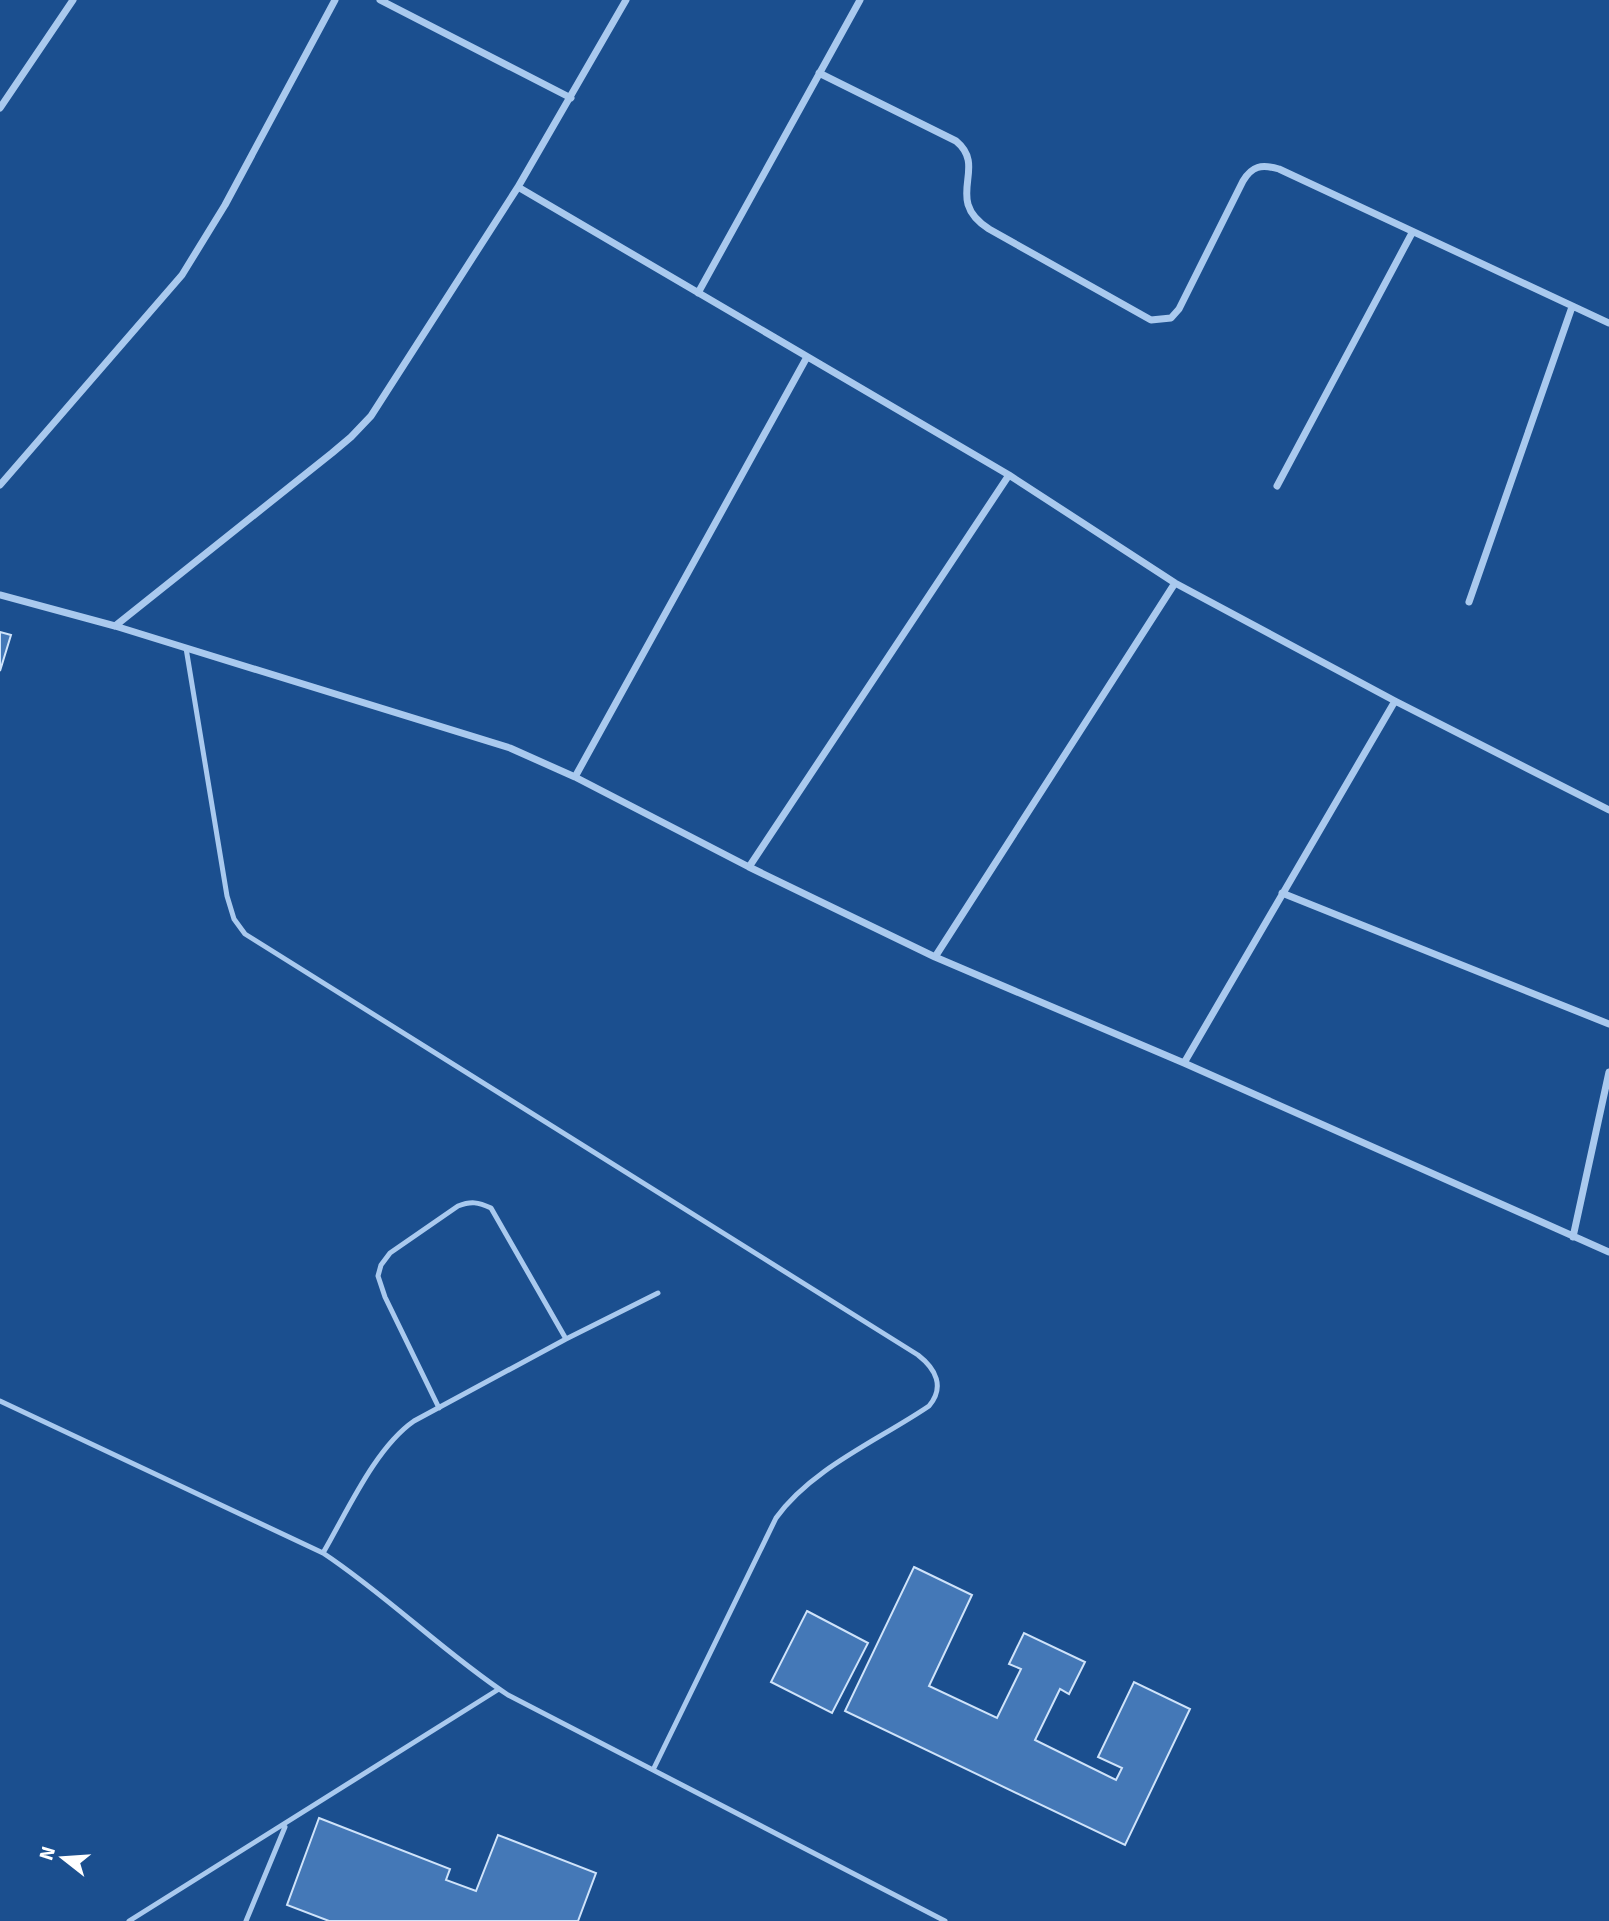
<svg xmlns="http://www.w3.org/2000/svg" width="1609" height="1921" font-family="Signika,sans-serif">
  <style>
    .building { fill: #4478b7; stroke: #cfe3fa; stroke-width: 2 }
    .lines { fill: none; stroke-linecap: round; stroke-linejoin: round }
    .service { stroke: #a9c9ee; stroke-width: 5 }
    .minor { stroke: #a9c9ee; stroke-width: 7 }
  </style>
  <rect width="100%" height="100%" fill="#1b4f8f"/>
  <!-- building -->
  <path class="building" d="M 0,632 L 11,635 L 0,671 Z
    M 914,1567 L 972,1595 L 929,1686 L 997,1718 L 1021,1669 L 1009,1664 L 1024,1633 L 1085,1662 L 1069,1694 L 1060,1689 L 1035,1740 L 1116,1780 L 1122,1768 L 1098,1757 L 1134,1682 L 1190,1709 L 1125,1845 L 845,1711 Z
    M 807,1611 L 868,1643 L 832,1713 L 771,1682 Z
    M 319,1818 L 450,1869 L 446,1880 L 476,1891 L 498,1835 L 596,1873 L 578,1921 L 329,1921 L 287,1905 Z"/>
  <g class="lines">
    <!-- service -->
    <path class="service" d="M 186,648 L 227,896 L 234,919 L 245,934 L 918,1355 C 936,1369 945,1387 929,1406 C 879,1440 812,1468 776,1518 L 653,1770
      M 0,1401 L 323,1553 C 388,1596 443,1652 508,1695 L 945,1921
      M 439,1408 L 385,1297 L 378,1276 L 381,1265 L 390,1253 L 458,1206 C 471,1201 478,1202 491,1208 L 566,1339
      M 323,1553 C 347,1512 375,1448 414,1421 L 566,1339 L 658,1293
      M 129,1921 L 499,1689
      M 246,1921 L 285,1827"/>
    <!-- minor -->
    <path class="minor" d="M 380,0 L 571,98
      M 819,73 L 956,141 C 989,168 942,199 989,229 L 1151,320 L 1171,318 L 1179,309 L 1243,181 C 1252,166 1261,164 1279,169 L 1609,323
      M 0,108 L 73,0
      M 518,187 L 1009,475 L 1175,583 L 1395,701 L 1609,810
      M 698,293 L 860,0
      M 0,485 L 182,275 L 225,205 L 335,0
      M 1277,486 L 1412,233
      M 0,595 L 115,626 L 510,748 L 575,777 L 749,867 L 935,957 L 1184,1063 L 1609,1252
      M 1469,602 L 1572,307
      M 115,626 L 332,453 L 351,437 L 371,416 L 518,187 L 626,0
      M 575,777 L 807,357
      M 749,867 L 1009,475
      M 1282,893 L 1609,1024
      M 935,957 L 1175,583
      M 1184,1063 L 1395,701
      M 1573,1237 L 1609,1072"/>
  </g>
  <!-- north arrow -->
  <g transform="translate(63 1858) rotate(287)" stroke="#1b4f8f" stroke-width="5" paint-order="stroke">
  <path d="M0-5L12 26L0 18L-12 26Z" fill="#ffffff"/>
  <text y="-10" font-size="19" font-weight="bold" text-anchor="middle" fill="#ffffff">N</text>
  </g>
</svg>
